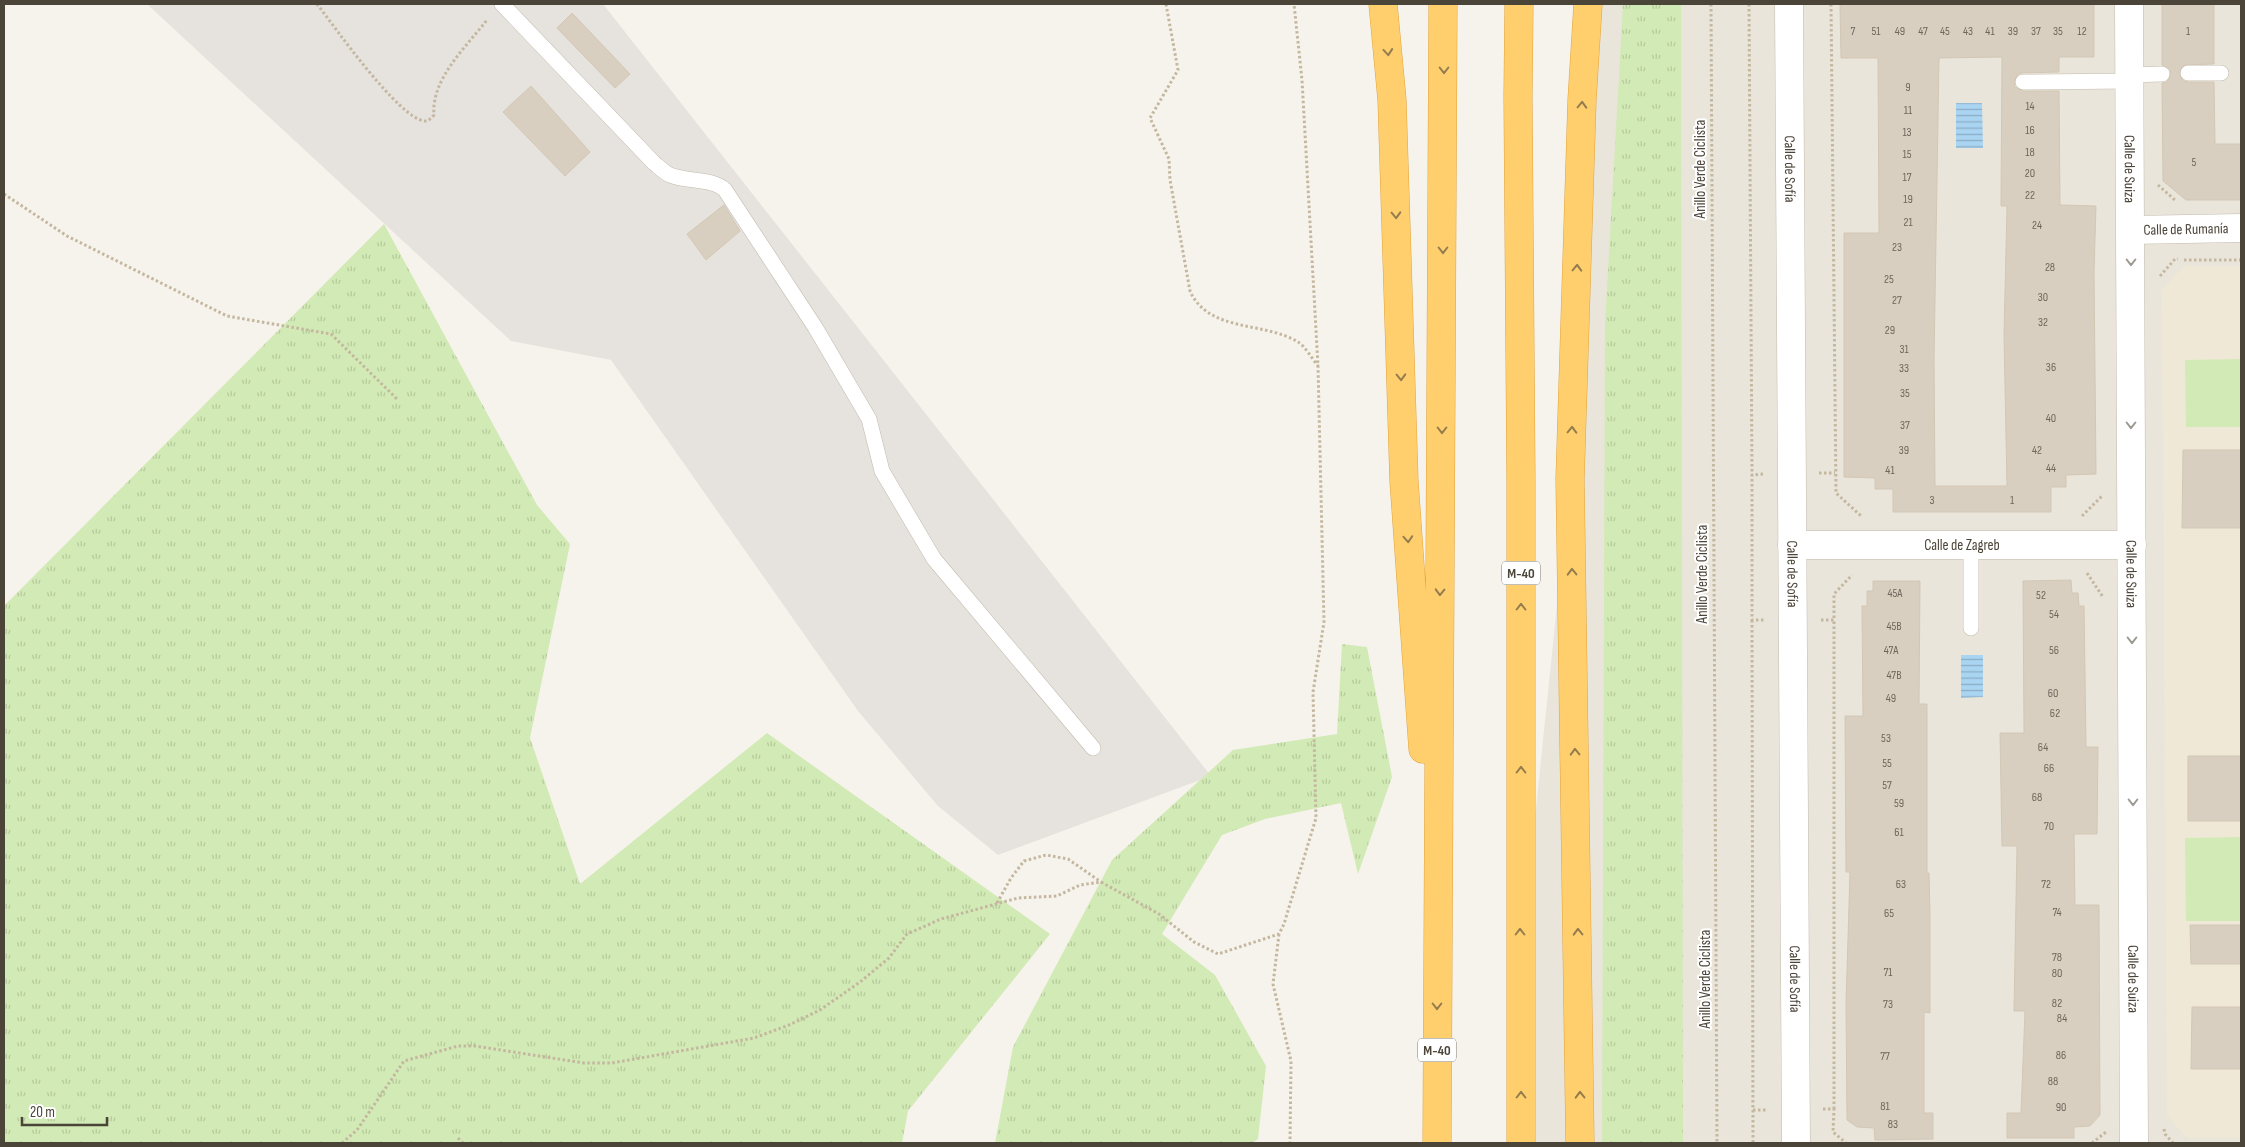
<svg xmlns="http://www.w3.org/2000/svg" width="2245" height="1147" font-family="'Sofia Sans Condensed',sans-serif">
  <style>
    .residential { fill: #eae5da }
    .industrial { fill: #e6e2dd }
    .education { fill: #efe8d6 }
    .grass { fill: url(#grass-tufts) }
    .park { fill: #d2eab5 }
    .water { fill: url(#water-rules) }
    .building { fill: #d8cfc1; stroke: #d3c7b4; fill-rule: evenodd }
    .lines { fill: none; stroke-linecap: round; stroke-linejoin: round }
    .lane-casing { stroke: #c2bbae; stroke-width: 16 }
    .street-casing { stroke: #c2bbae; stroke-width: 29 }
    .highway-casing { stroke: #e0a43c; stroke-width: 29 }
    .path { stroke: #c4b79f; stroke-width: 3; stroke-dasharray: 2.5 2.5; stroke-linecap: butt }
    .lane { stroke: #fff; stroke-width: 15 }
    .street { stroke: #fff; stroke-width: 28 }
    .highway { stroke: #ffcf6e; stroke-width: 28 }
    .oneway { stroke: #937c4e }
    .oneway2 { stroke: #9c9892 }
    .labels { text-anchor: middle; stroke-width: 4; stroke-linejoin: round; paint-order: stroke }
    .number-label { font-size: 12px; fill: #6e675b }
    .shield { fill: #fff; stroke: #817c74; stroke-width: 1 }
    .shield-label { font-size: 14px; font-weight: bold; fill: #4b4439 }
    .street-label { font-size: 15px; fill: #4b4439; stroke: #fff }
  </style>
  <defs>
    <pattern id="grass-tufts" width="24" height="20" patternUnits="userSpaceOnUse" patternTransform="scale(1.25)"><rect width="24" height="20" fill="#d2eab5"/><path d="M3 7l-1-3M5 7V3M7 7l1-3M15 17l-1-3M17 17v-4M19 17l1-3" fill="none" stroke="#b6ca9c"/></pattern>
    <pattern id="water-rules" width="6" height="5" patternUnits="userSpaceOnUse" patternTransform="scale(1.25)"><rect width="6" height="5" fill="#a9d4f2"/><path d="M0 2.5h6" fill="none" stroke="#8caec5"/></pattern>
  </defs>
  <rect width="100%" height="100%" fill="#f6f3ec"/>
  <!-- residential -->
  <path class="residential" d="M 1588,4 L 2241,4 L 2241,1143 L 1521,1143 L 1520,963 L 1570,479 Z"/>
  <!-- industrial -->
  <path class="industrial" d="M 147,4 L 603,4 L 1211,776 L 998,855 L 938,806 L 858,711 L 611,360 L 511,341 Z"/>
  <!-- education -->
  <path class="education" d="M 2184,266 L 2241,266 L 2241,1138 L 2187,1138 L 2167,1116 L 2162,290 Z"/>
  <!-- grass -->
  <path class="grass" d="M 1623,4 L 1681,4 L 1683,1143 L 1602,1143 L 1605,324 Z
    M 384,224 L 537,505 L 570,544 L 530,738 L 580,884 L 767,733 L 1050,934 L 908,1111 L 902,1143 L 4,1143 L 4,606 Z
    M 1342,644 L 1367,647 L 1392,777 L 1358,874 L 1341,803 L 1265,819 L 1222,835 L 1162,934 L 1215,975 L 1266,1066 L 1258,1139 L 1252,1143 L 995,1143 L 1013,1047 L 1112,860 L 1233,750 L 1337,734 Z"/>
  <!-- park -->
  <path class="park" d="M 2241,359 L 2241,427 L 2186,427 L 2185,360 Z
    M 2241,837 L 2241,921 L 2186,921 L 2185,838 Z"/>
  <!-- water -->
  <path class="water" d="M 1956,103 L 1982,103 L 1983,148 L 1956,148 Z
    M 1961,655 L 1983,655 L 1983,697 L 1961,698 Z"/>
  <!-- building -->
  <path class="building" d="M 1840,4 L 2094,4 L 2094,57 L 2059,57 L 2059,72 L 2022,73 L 2018,74 L 2014,82 L 2015,87 L 2023,91 L 2059,91 L 2060,205 L 2096,206 L 2094,273 L 2096,474 L 2066,475 L 2066,487 L 2051,487 L 2051,512 L 1893,512 L 1893,489 L 1875,489 L 1875,478 L 1844,477 L 1844,233 L 1879,233 L 1878,58 L 1841,58 ZM 2002,57 L 2001,206 L 2007,206 L 2004,335 L 2007,486 L 1935,486 L 1934,361 L 1939,58 Z
    M 2162,4 L 2214,4 L 2214,64 L 2184,65 L 2179,73 L 2183,81 L 2188,82 L 2214,82 L 2215,144 L 2241,144 L 2241,200 L 2186,200 L 2163,181 L 2162,83 L 2167,82 L 2171,74 L 2170,69 L 2162,65 Z
    M 572,13 L 630,74 L 615,88 L 557,28 Z
    M 531,86 L 590,152 L 565,176 L 503,112 Z
    M 724,205 L 740,231 L 706,260 L 687,234 Z
    M 2183,450 L 2241,450 L 2241,528 L 2182,528 Z
    M 2071,580 L 2072,593 L 2078,593 L 2079,606 L 2084,606 L 2086,747 L 2098,747 L 2097,834 L 2074,834 L 2075,905 L 2099,905 L 2100,1115 L 2090,1126 L 2074,1127 L 2074,1138 L 2007,1138 L 2007,1113 L 2021,1113 L 2025,1011 L 2014,1011 L 2017,846 L 2002,846 L 2000,733 L 2024,733 L 2023,581 Z
    M 1873,581 L 1920,581 L 1919,704 L 1927,704 L 1927,873 L 1929,873 L 1930,915 L 1930,1013 L 1924,1012 L 1924,1113 L 1933,1113 L 1933,1139 L 1875,1140 L 1874,1128 L 1857,1127 L 1847,1120 L 1846,1004 L 1850,872 L 1846,872 L 1845,716 L 1863,716 L 1862,606 L 1867,606 L 1867,591 L 1873,591 Z
    M 2188,756 L 2241,756 L 2241,821 L 2188,821 Z
    M 2190,925 L 2241,925 L 2241,964 L 2191,964 Z
    M 2192,1007 L 2241,1007 L 2241,1069 L 2191,1069 Z"/>
  <g class="lines">
    <defs>
      <path id="lane" d="M 502,4 L 654,163 C 659,167 665,173 670,175 C 687,182 712,178 725,190 L 815,327 L 869,419 L 882,471 L 934,559 L 1093,748
        M 2188,73 L 2221,73
        M 2129,75 L 2162,74
        M 2023,82 L 2129,81
        M 1971,545 L 1971,628"/>
      <g id="street">
        <path id="s1" d="M 1789,4 L 1796,1143"/>
        <path id="s2" d="M 2129,4 L 2134,1143"/>
        <path id="s3" d="M 2131,230 L 2241,228"/>
        <path id="s4" d="M 1792,545 L 2132,545"/>
      </g>
      <path id="highway" d="M 1383,4 L 1392,100 L 1404,481 L 1423,749
        M 1519,4 L 1518,96 L 1521,482 L 1521,1143
        M 1437,1143 L 1443,4
        M 1580,1143 L 1570,479 L 1582,100 L 1588,4"/>
    </defs>
    <!-- lane casing -->
    <use href="#lane" class="lane-casing"/>
    <!-- street casing -->
    <use href="#street" class="street-casing"/>
    <!-- highway casing -->
    <use href="#highway" class="highway-casing"/>
    <!-- path -->
    <path class="path" d="M 317,4 C 334,26 400,120 425,121 C 429,121 431,118 434,115 C 431,79 466,47 487,20
      M 1166,4 L 1178,70 L 1150,118 L 1169,159 L 1170,180 L 1190,291 C 1209,333 1264,321 1298,342 C 1306,347 1312,359 1318,366
      M 1711,4 L 1717,1143
      M 1749,4 L 1752,475
      M 1831,4 L 1836,493 L 1861,516
      M 2158,185 L 2176,201
      M 4,194 L 67,236 L 227,316 L 331,334 L 398,400
      M 2184,260 L 2241,260
      M 2160,276 L 2175,259 L 2178,259
      M 1819,473 L 1835,473
      M 1763,474 L 1752,475 L 1752,620 L 1765,620
      M 2082,516 L 2102,496
      M 2087,573 L 2103,597
      M 1752,620 L 1753,1143
      M 1821,620 L 1834,620 L 1834,594 L 1852,575
      M 997,903 L 1011,878 L 1024,861 L 1046,855 L 1068,859 L 1101,882
      M 1279,934 L 1273,984 L 1291,1061 L 1290,1143
      M 1823,1109 L 1834,1109 L 1833,1132 L 1846,1143
      M 1834,1109 L 1834,620
      M 1753,1110 L 1767,1110
      M 2164,1129 L 2165,1134 L 2173,1143
      M 458,1138 L 463,1143
      M 342,1143 L 357,1130 L 404,1061 L 458,1046 L 475,1046 L 584,1063 L 612,1063 L 754,1038 L 789,1025 L 820,1010 L 860,982 L 889,958 L 907,934 L 941,919 L 1018,898 L 1057,896 L 1080,885 L 1101,882 L 1159,914 L 1194,942 L 1218,954 L 1279,934 L 1284,924 L 1316,818 L 1313,692 L 1324,622 L 1318,366 L 1302,80 L 1294,4
      M 2092,1143 L 2106,1132"/>
    <!-- lane -->
    <use href="#lane" class="lane"/>
    <!-- street -->
    <use href="#street" class="street"/>
    <!-- highway -->
    <use href="#highway" class="highway"/>
  </g>
  <!-- one-way arrows -->
  <defs><path id="oneway-chevron" d="M-2-3.5L2.5 0L-2 3.5" fill="none" stroke-width="1.6" stroke-linecap="round" stroke-linejoin="round" transform="scale(1.25)"/></defs>
  <g class="oneway">
    <use href="#oneway-chevron" transform="translate(1388 52) rotate(85)"/>
    <use href="#oneway-chevron" transform="translate(1444 70) rotate(90)"/>
    <use href="#oneway-chevron" transform="translate(1582 105) rotate(-88)"/>
    <use href="#oneway-chevron" transform="translate(1396 215) rotate(88)"/>
    <use href="#oneway-chevron" transform="translate(1443 250) rotate(90)"/>
    <use href="#oneway-chevron" transform="translate(1577 268) rotate(-88)"/>
    <use href="#oneway-chevron" transform="translate(1401 377) rotate(88)"/>
    <use href="#oneway-chevron" transform="translate(1442 430) rotate(90)"/>
    <use href="#oneway-chevron" transform="translate(1572 430) rotate(-88)"/>
    <use href="#oneway-chevron" transform="translate(1408 539) rotate(86)"/>
    <use href="#oneway-chevron" transform="translate(1572 572) rotate(-91)"/>
    <use href="#oneway-chevron" transform="translate(1440 592) rotate(91)"/>
    <use href="#oneway-chevron" transform="translate(1521 607) rotate(-90)"/>
    <use href="#oneway-chevron" transform="translate(1575 752) rotate(-91)"/>
    <use href="#oneway-chevron" transform="translate(1521 770) rotate(-90)"/>
    <use href="#oneway-chevron" transform="translate(1520 932) rotate(-90)"/>
    <use href="#oneway-chevron" transform="translate(1578 932) rotate(-91)"/>
    <use href="#oneway-chevron" transform="translate(1437 1006) rotate(90)"/>
    <use href="#oneway-chevron" transform="translate(1521 1095) rotate(-90)"/>
    <use href="#oneway-chevron" transform="translate(1580 1095) rotate(-91)"/>
  </g>
  <g class="oneway2">
    <use href="#oneway-chevron" transform="translate(2131 262) rotate(90)"/>
    <use href="#oneway-chevron" transform="translate(2131 425) rotate(90)"/>
    <use href="#oneway-chevron" transform="translate(2132 640) rotate(90)"/>
    <use href="#oneway-chevron" transform="translate(2133 802) rotate(90)"/>
  </g>
  <g class="labels">
    <!-- number labels -->
    <g class="number-label">
      <text x="1853" y="35">7</text>
      <text x="1876" y="35">51</text>
      <text x="1900" y="35">49</text>
      <text x="1923" y="35">47</text>
      <text x="1945" y="35">45</text>
      <text x="1968" y="35">43</text>
      <text x="1990" y="35">41</text>
      <text x="2013" y="35">39</text>
      <text x="2036" y="35">37</text>
      <text x="2058" y="35">35</text>
      <text x="2082" y="35">12</text>
      <text x="2188" y="35">1</text>
      <text x="1908" y="91">9</text>
      <text x="2030" y="110">14</text>
      <text x="1908" y="114">11</text>
      <text x="2030" y="134">16</text>
      <text x="1907" y="136">13</text>
      <text x="2030" y="156">18</text>
      <text x="1907" y="158">15</text>
      <text x="2194" y="166">5</text>
      <text x="2030" y="177">20</text>
      <text x="1907" y="181">17</text>
      <text x="2030" y="199">22</text>
      <text x="1908" y="203">19</text>
      <text x="1908" y="226">21</text>
      <text x="2037" y="229">24</text>
      <text x="1897" y="251">23</text>
      <text x="2050" y="271">28</text>
      <text x="1889" y="283">25</text>
      <text x="2043" y="301">30</text>
      <text x="1897" y="304">27</text>
      <text x="2043" y="326">32</text>
      <text x="1890" y="334">29</text>
      <text x="1904" y="353">31</text>
      <text x="2051" y="371">36</text>
      <text x="1904" y="372">33</text>
      <text x="1905" y="397">35</text>
      <text x="2051" y="422">40</text>
      <text x="1905" y="429">37</text>
      <text x="1904" y="454">39</text>
      <text x="2037" y="454">42</text>
      <text x="2051" y="472">44</text>
      <text x="1890" y="474">41</text>
      <text x="1932" y="504">3</text>
      <text x="2012" y="504">1</text>
      <text x="1895" y="597">45A</text>
      <text x="2041" y="599">52</text>
      <text x="2054" y="618">54</text>
      <text x="1894" y="630">45B</text>
      <text x="1891" y="654">47A</text>
      <text x="2054" y="654">56</text>
      <text x="1894" y="679">47B</text>
      <text x="2053" y="697">60</text>
      <text x="1891" y="702">49</text>
      <text x="2055" y="717">62</text>
      <text x="1886" y="742">53</text>
      <text x="2043" y="751">64</text>
      <text x="1887" y="767">55</text>
      <text x="2049" y="772">66</text>
      <text x="1887" y="789">57</text>
      <text x="2037" y="801">68</text>
      <text x="1899" y="807">59</text>
      <text x="2049" y="830">70</text>
      <text x="1899" y="836">61</text>
      <text x="1901" y="888">63</text>
      <text x="2046" y="888">72</text>
      <text x="2057" y="916">74</text>
      <text x="1889" y="917">65</text>
      <text x="2057" y="961">78</text>
      <text x="1888" y="976">71</text>
      <text x="2057" y="977">80</text>
      <text x="2057" y="1007">82</text>
      <text x="1888" y="1008">73</text>
      <text x="2062" y="1022">84</text>
      <text x="2061" y="1059">86</text>
      <text x="1885" y="1060">77</text>
      <text x="2053" y="1085">88</text>
      <text x="1885" y="1110">81</text>
      <text x="2061" y="1111">90</text>
      <text x="1893" y="1128">83</text>
    </g>
    <!-- shield labels -->
    <g class="shield">
      <rect x="1502" y="561.5" width="38" height="23" rx="4"/>
      <rect x="1418" y="1038.5" width="38" height="23" rx="4"/>
    </g>
    <g class="shield-label">
      <text x="1521" y="578">M-40</text>
      <text x="1437" y="1055">M-40</text>
    </g>
    <!-- street labels -->
    <g class="street-label">
      <text transform="translate(1700 169) rotate(-90)" y="5">Anillo Verde Ciclista</text>
      <text dy="5" stroke="none"><textPath href="#s1" startOffset="165">Calle de Sofía</textPath></text>
      <text dy="5" stroke="none"><textPath href="#s2" startOffset="165">Calle de Suiza</textPath></text>
      <text dy="5" stroke="none"><textPath href="#s3" startOffset="55">Calle de Rumanía</textPath></text>
      <text dy="5" stroke="none"><textPath href="#s4" startOffset="170">Calle de Zagreb</textPath></text>
      <text dy="5" stroke="none"><textPath href="#s2" startOffset="570">Calle de Suiza</textPath></text>
      <text transform="translate(1702 574) rotate(-90)" y="5">Anillo Verde Ciclista</text>
      <text dy="5" stroke="none"><textPath href="#s1" startOffset="570">Calle de Sofía</textPath></text>
      <text dy="5" stroke="none"><textPath href="#s1" startOffset="975">Calle de Sofía</textPath></text>
      <text dy="5" stroke="none"><textPath href="#s2" startOffset="975">Calle de Suiza</textPath></text>
      <text transform="translate(1705 979) rotate(-90)" y="5">Anillo Verde Ciclista</text>
    </g>
  </g>
  <!-- border -->
  <rect width="2245" height="1147" fill="none" stroke="#4b4439" stroke-width="10"/>
  <!-- scale -->
  <path d="M22 1117v8h85v-8" fill="none" stroke="#4b4439" stroke-width="2.5"/>
  <text x="30" y="1117" font-size="15" fill="#4b4439" stroke="#ffffff" stroke-width="4" paint-order="stroke">20 m</text>
</svg>
